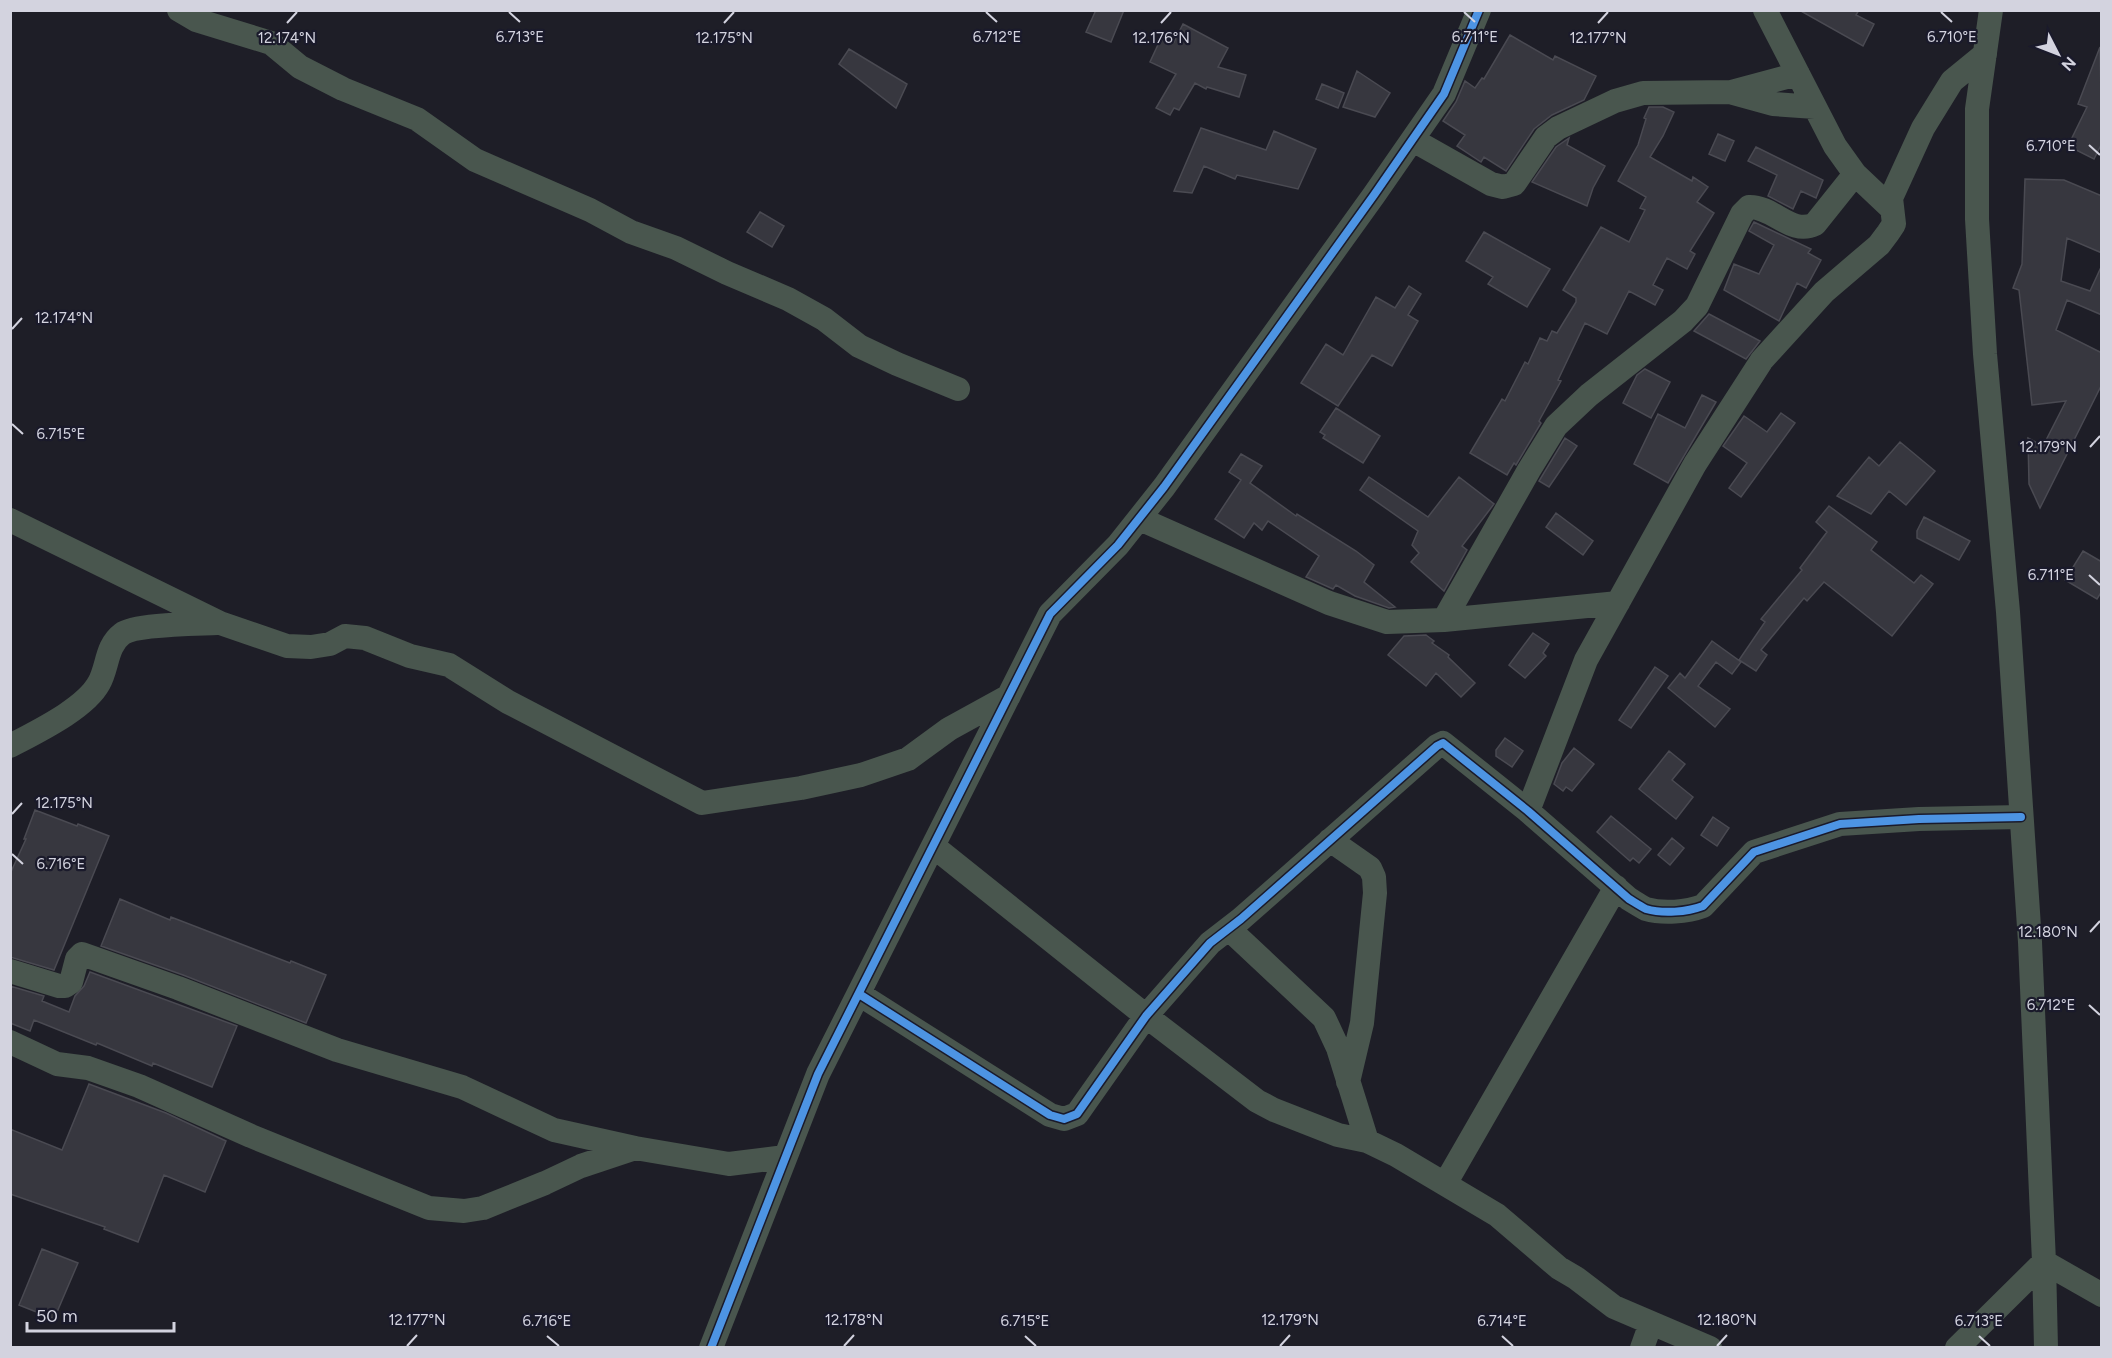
<svg xmlns="http://www.w3.org/2000/svg" width="2112" height="1358" font-family="Figtree,sans-serif">
  <style>
    .building { fill: #37373f; stroke: #4a4a52; stroke-width: 1.5 }
    .lines { fill: none; stroke-linecap: round; stroke-linejoin: round }
    .minor { stroke: #49564e; stroke-width: 24 }
    .cycleway-casing { stroke: #1a1a2b; stroke-width: 11 }
    .cycleway { stroke: #4d94e3; stroke-width: 8 }
    .ticks { fill: none; stroke: #d3d3df; stroke-width: 2 }
    .ticks-label { font-size: 15px; text-anchor: middle; fill: #d3d3df; stroke: #1a1a2b; stroke-width: 4.5; stroke-linejoin: round; paint-order: stroke }
  </style>
  <rect width="100%" height="100%" fill="#1e1e27"/>
  <!-- building -->
  <path class="building" d="M 1096,10 L 1124,10 L 1111,42 L 1086,32 Z
    M 1799,10 L 1859,10 L 1856,15 L 1874,24 L 1863,46 Z
    M 1183,24 L 1228,48 L 1218,67 L 1246,75 L 1239,97 L 1207,87 L 1206,89 L 1195,83 L 1179,110 L 1174,108 L 1170,115 L 1156,108 L 1176,74 L 1150,62 L 1162,36 L 1174,42 Z
    M 1510,35 L 1553,60 L 1555,56 L 1596,76 L 1584,100 L 1552,115 L 1534,129 L 1506,171 L 1484,157 L 1481,162 L 1457,146 L 1465,135 L 1443,121 L 1456,102 L 1465,81 L 1475,88 L 1482,78 L 1484,79 Z
    M 2100,47 L 2102,143 L 2094,159 L 2068,146 L 2087,107 L 2078,104 Z
    M 849,49 L 907,84 L 896,108 L 839,64 Z
    M 1357,71 L 1390,93 L 1375,117 L 1343,107 Z
    M 1322,84 L 1344,93 L 1338,108 L 1316,99 Z
    M 1649,107 L 1663,107 L 1674,112 L 1663,136 L 1650,157 L 1692,181 L 1693,177 L 1708,187 L 1697,202 L 1714,213 L 1690,251 L 1695,254 L 1687,269 L 1667,258 L 1653,285 L 1663,290 L 1655,305 L 1629,291 L 1607,334 L 1585,323 L 1558,380 L 1561,381 L 1539,421 L 1541,423 L 1516,465 L 1514,463 L 1507,475 L 1470,453 L 1502,399 L 1505,401 L 1525,362 L 1528,364 L 1540,338 L 1547,341 L 1552,331 L 1557,333 L 1576,302 L 1576,298 L 1563,290 L 1601,227 L 1629,242 L 1645,210 L 1640,208 L 1646,197 L 1618,181 L 1638,145 L 1646,119 L 1644,118 Z
    M 1201,128 L 1266,150 L 1274,131 L 1316,149 L 1298,189 L 1237,175 L 1235,179 L 1204,166 L 1192,193 L 1174,191 Z
    M 1718,134 L 1734,141 L 1725,161 L 1709,154 Z
    M 1569,138 L 1567,145 L 1605,166 L 1593,188 L 1587,206 L 1532,182 L 1556,147 Z
    M 1756,147 L 1823,180 L 1816,198 L 1801,191 L 1793,209 L 1768,196 L 1777,175 L 1748,161 Z
    M 2025,179 L 2064,180 L 2102,196 L 2102,253 L 2067,238 L 2061,281 L 2090,291 L 2102,265 L 2102,315 L 2067,300 L 2056,330 L 2102,353 L 2102,384 L 2040,508 L 2029,484 L 2028,438 L 2043,446 L 2066,401 L 2032,405 L 2019,290 L 2013,288 L 2022,264 Z
    M 760,212 L 784,226 L 772,247 L 747,232 Z
    M 1754,222 L 1811,249 L 1808,253 L 1821,260 L 1806,288 L 1797,283 L 1779,321 L 1724,290 L 1734,264 L 1759,274 L 1774,245 L 1749,231 Z
    M 1484,232 L 1550,269 L 1527,307 L 1488,284 L 1493,277 L 1466,261 Z
    M 1409,286 L 1421,294 L 1408,315 L 1418,321 L 1392,366 L 1372,355 L 1338,406 L 1301,383 L 1326,344 L 1343,355 L 1376,297 L 1395,308 Z
    M 1709,314 L 1760,341 L 1746,359 L 1694,331 Z
    M 1645,369 L 1670,382 L 1651,418 L 1623,403 L 1637,375 Z
    M 1702,395 L 1716,402 L 1668,483 L 1634,464 L 1658,414 L 1685,428 Z
    M 1336,408 L 1380,436 L 1363,463 L 1323,438 L 1325,435 L 1320,432 Z
    M 1781,413 L 1795,423 L 1741,497 L 1729,488 L 1747,463 L 1723,446 L 1744,416 L 1767,432 Z
    M 1565,438 L 1577,446 L 1549,487 L 1539,481 Z
    M 1900,442 L 1935,471 L 1906,505 L 1889,491 L 1871,514 L 1837,496 L 1869,457 L 1879,466 Z
    M 1241,454 L 1262,466 L 1250,483 L 1296,516 L 1297,514 L 1356,551 L 1374,565 L 1364,582 L 1395,607 L 1389,608 L 1355,596 L 1336,585 L 1333,589 L 1306,577 L 1319,556 L 1268,521 L 1262,530 L 1254,523 L 1244,538 L 1215,519 L 1241,480 L 1229,472 Z
    M 1369,477 L 1428,517 L 1459,477 L 1494,504 L 1462,546 L 1467,550 L 1444,591 L 1411,562 L 1419,553 L 1412,545 L 1418,531 L 1360,490 Z
    M 1829,506 L 1877,542 L 1871,550 L 1914,583 L 1921,575 L 1933,584 L 1892,636 L 1824,582 L 1807,601 L 1804,598 L 1761,650 L 1767,655 L 1756,671 L 1739,660 L 1765,622 L 1761,619 L 1802,570 L 1800,568 L 1827,532 L 1816,522 Z
    M 1556,513 L 1593,541 L 1583,555 L 1546,527 Z
    M 1924,517 L 1970,541 L 1959,560 L 1917,538 L 1917,531 Z
    M 2083,551 L 2102,562 L 2102,591 L 2097,599 L 2065,580 Z
    M 1533,633 L 1549,644 L 1543,653 L 1546,656 L 1525,678 L 1509,665 Z
    M 1426,635 L 1434,641 L 1432,643 L 1449,655 L 1448,657 L 1475,683 L 1461,697 L 1436,673 L 1426,686 L 1388,655 L 1404,636 Z
    M 1712,641 L 1741,662 L 1732,674 L 1716,662 L 1698,686 L 1730,709 L 1715,727 L 1668,688 L 1680,673 L 1685,678 Z
    M 1655,667 L 1668,676 L 1631,728 L 1619,720 Z
    M 1505,738 L 1523,751 L 1512,767 L 1496,756 L 1496,750 Z
    M 1574,748 L 1594,764 L 1572,791 L 1566,787 L 1563,791 L 1554,784 L 1562,763 Z
    M 1669,751 L 1685,764 L 1672,780 L 1693,797 L 1676,819 L 1639,789 Z
    M 35,810 L 77,826 L 78,824 L 109,836 L 54,970 L 10,957 L 10,874 L 26,839 L 24,839 Z
    M 1611,816 L 1651,849 L 1639,863 L 1633,858 L 1630,861 L 1597,832 Z
    M 1713,817 L 1729,828 L 1717,846 L 1701,835 Z
    M 1672,838 L 1684,848 L 1670,865 L 1658,855 Z
    M 120,899 L 170,920 L 171,917 L 290,963 L 291,961 L 326,975 L 306,1023 L 183,975 L 101,946 Z
    M 90,972 L 237,1026 L 212,1087 L 153,1063 L 152,1066 L 97,1043 L 96,1045 L 34,1020 L 30,1031 L 10,1023 L 10,986 L 44,996 L 42,1001 L 69,1012 L 75,996 L 84,986 Z
    M 89,1084 L 166,1113 L 226,1141 L 205,1192 L 164,1175 L 138,1242 L 104,1229 L 105,1227 L 10,1194 L 10,1129 L 62,1150 Z
    M 42,1249 L 78,1263 L 54,1319 L 19,1305 Z"/>
  <g class="lines">
    <!-- minor -->
    <path class="minor" d="M 179,10 L 196,20 L 271,43 L 300,67 L 343,89 L 417,119 L 475,160 L 590,210 L 631,232 L 676,248 L 727,273 L 788,299 L 824,319 L 859,346 L 897,364 L 958,389
      M 1765,10 L 1835,146 L 1855,174 L 1892,209
      M 1991,10 L 1977,109 L 1977,219 L 1985,354 L 2008,612 L 2030,942 L 2044,1262 L 2046,1348
      M 1733,93 L 1773,104 L 1815,107
      M 1413,140 L 1491,184 L 1503,187 L 1514,184 L 1546,137 L 1558,128 L 1615,101 L 1643,93 L 1731,92 L 1798,74
      M 1140,519 L 1329,603 L 1387,622 L 1444,620 L 1618,603
      M 10,520 L 220,623 L 287,646 L 311,647 L 330,644 L 345,636 L 365,638 L 410,656 L 449,665 L 508,702 L 702,803 L 801,788 L 861,775 L 908,759 L 949,729 L 1009,696
      M 1444,620 L 1529,470 L 1556,426 L 1589,395 L 1683,321 L 1697,306 L 1742,214 L 1749,207 C 1773,206 1791,236 1815,224 L 1855,174
      M 10,746 C 36,732 85,709 99,683 C 108,667 106,646 122,634 C 135,624 199,624 217,623
      M 1528,811 L 1586,660 L 1695,464 L 1762,360 L 1824,292 L 1879,245 L 1888,233 L 1894,224 L 1891,198 L 1923,128 L 1952,81 L 1985,54
      M 1330,840 L 1370,868 L 1374,877 L 1375,893 L 1362,1023 L 1348,1082
      M 933,846 L 1146,1016 L 1257,1101 L 1274,1110 L 1338,1135 L 1367,1141 L 1396,1155 L 1497,1215 L 1559,1268 L 1576,1278 L 1614,1307 L 1710,1348
      M 1229,929 L 1324,1018 L 1338,1048 L 1367,1141
      M 10,971 L 59,986 L 65,986 L 71,982 L 77,959 L 82,954 L 178,988 L 337,1050 L 462,1087 L 554,1130 L 635,1148 L 729,1164 L 785,1157
      M 859,994 L 1050,1115 L 1064,1119 L 1077,1114 L 1146,1016 L 1210,943 L 1241,919 L 1437,746 L 1443,743 L 1528,811 L 1629,899 C 1634,902 1640,906 1646,909 C 1663,914 1687,912 1703,906 L 1754,852 L 1840,824 L 1919,819 L 2021,817
      M 10,1042 L 57,1064 L 88,1068 L 139,1086 L 251,1136 L 429,1208 L 464,1211 L 483,1208 L 545,1183 L 581,1166 L 635,1148
      M 1445,1184 L 1616,887
      M 711,1348 L 818,1074 L 1050,614 L 1118,545 L 1164,487 L 1374,195 L 1444,94 L 1479,10
      M 1642,1348 L 1651,1323
      M 1957,1348 L 2044,1262 L 2102,1295"/>
    <defs>
      <path id="cycleway" d="M 859,994 L 1050,1115 L 1064,1119 L 1077,1114 L 1146,1016 L 1210,943 L 1241,919 L 1437,746 L 1443,743 L 1528,811 L 1629,899 C 1634,902 1640,906 1646,909 C 1663,914 1687,912 1703,906 L 1754,852 L 1840,824 L 1919,819 L 2021,817
        M 711,1348 L 818,1074 L 1050,614 L 1118,545 L 1164,487 L 1374,195 L 1444,94 L 1479,10"/>
    </defs>
    <!-- cycleway casing -->
    <use href="#cycleway" class="cycleway-casing"/>
    <!-- cycleway -->
    <use href="#cycleway" class="cycleway"/>
  </g>
  <!-- ticks -->
  <path class="ticks" d="M 509,12 L 520,22M 986,12 L 997,22M 1464,12 L 1475,22M 1941,12 L 1952,22M 287,23 L 297,12M 724,23 L 734,12M 1161,23 L 1171,12M 1598,23 L 1608,12M 2089,145 L 2100,155M 12,329 L 22,318M 12,424 L 23,434M 2090,447 L 2100,436M 2089,575 L 2100,585M 12,814 L 22,803M 12,854 L 23,864M 2090,932 L 2100,921M 2089,1005 L 2100,1015M 547,1336 L 559,1346M 1025,1336 L 1036,1346M 1502,1336 L 1513,1346M 1979,1336 L 1990,1346M 407,1346 L 417,1335M 844,1346 L 854,1335M 1280,1346 L 1290,1335M 1717,1346 L 1727,1335"/>
  <g class="ticks-label">
    <text x="1952" y="42">6.710°E</text>
    <text x="520" y="42">6.713°E</text>
    <text x="997" y="42">6.712°E</text>
    <text x="1475" y="42">6.711°E</text>
    <text x="287" y="43">12.174°N</text>
    <text x="724" y="43">12.175°N</text>
    <text x="1161" y="43">12.176°N</text>
    <text x="1598" y="43">12.177°N</text>
    <text x="2051" y="151">6.710°E</text>
    <text x="64" y="323">12.174°N</text>
    <text x="61" y="439">6.715°E</text>
    <text x="2048" y="452">12.179°N</text>
    <text x="2051" y="580">6.711°E</text>
    <text x="64" y="808">12.175°N</text>
    <text x="61" y="869">6.716°E</text>
    <text x="2048" y="937">12.180°N</text>
    <text x="2051" y="1010">6.712°E</text>
    <text x="417" y="1325">12.177°N</text>
    <text x="854" y="1325">12.178°N</text>
    <text x="1290" y="1325">12.179°N</text>
    <text x="1727" y="1325">12.180°N</text>
    <text x="547" y="1326">6.716°E</text>
    <text x="1025" y="1326">6.715°E</text>
    <text x="1502" y="1326">6.714°E</text>
    <text x="1979" y="1326">6.713°E</text>
  </g>
  <!-- border -->
  <rect width="2112" height="1358" fill="none" stroke="#d3d3df" stroke-width="24"/>
  <!-- north arrow -->
  <g transform="translate(2058 54) rotate(132)" stroke="#1a1a2b" stroke-width="4.5" paint-order="stroke">
  <path d="M0-4.5L10 22L0 15L-10 22Z" fill="#d3d3df"/>
  <text y="-9" font-size="16" font-weight="bold" text-anchor="middle" fill="#d3d3df">N</text>
  </g>
  <!-- scale -->
  <path d="M27 1322v9h147v-9" fill="none" stroke="#d3d3df" stroke-width="3"/>
  <text x="36" y="1322" font-size="18" fill="#d3d3df" stroke="#1a1a2b" stroke-width="4.5" paint-order="stroke">50 m</text>
</svg>
